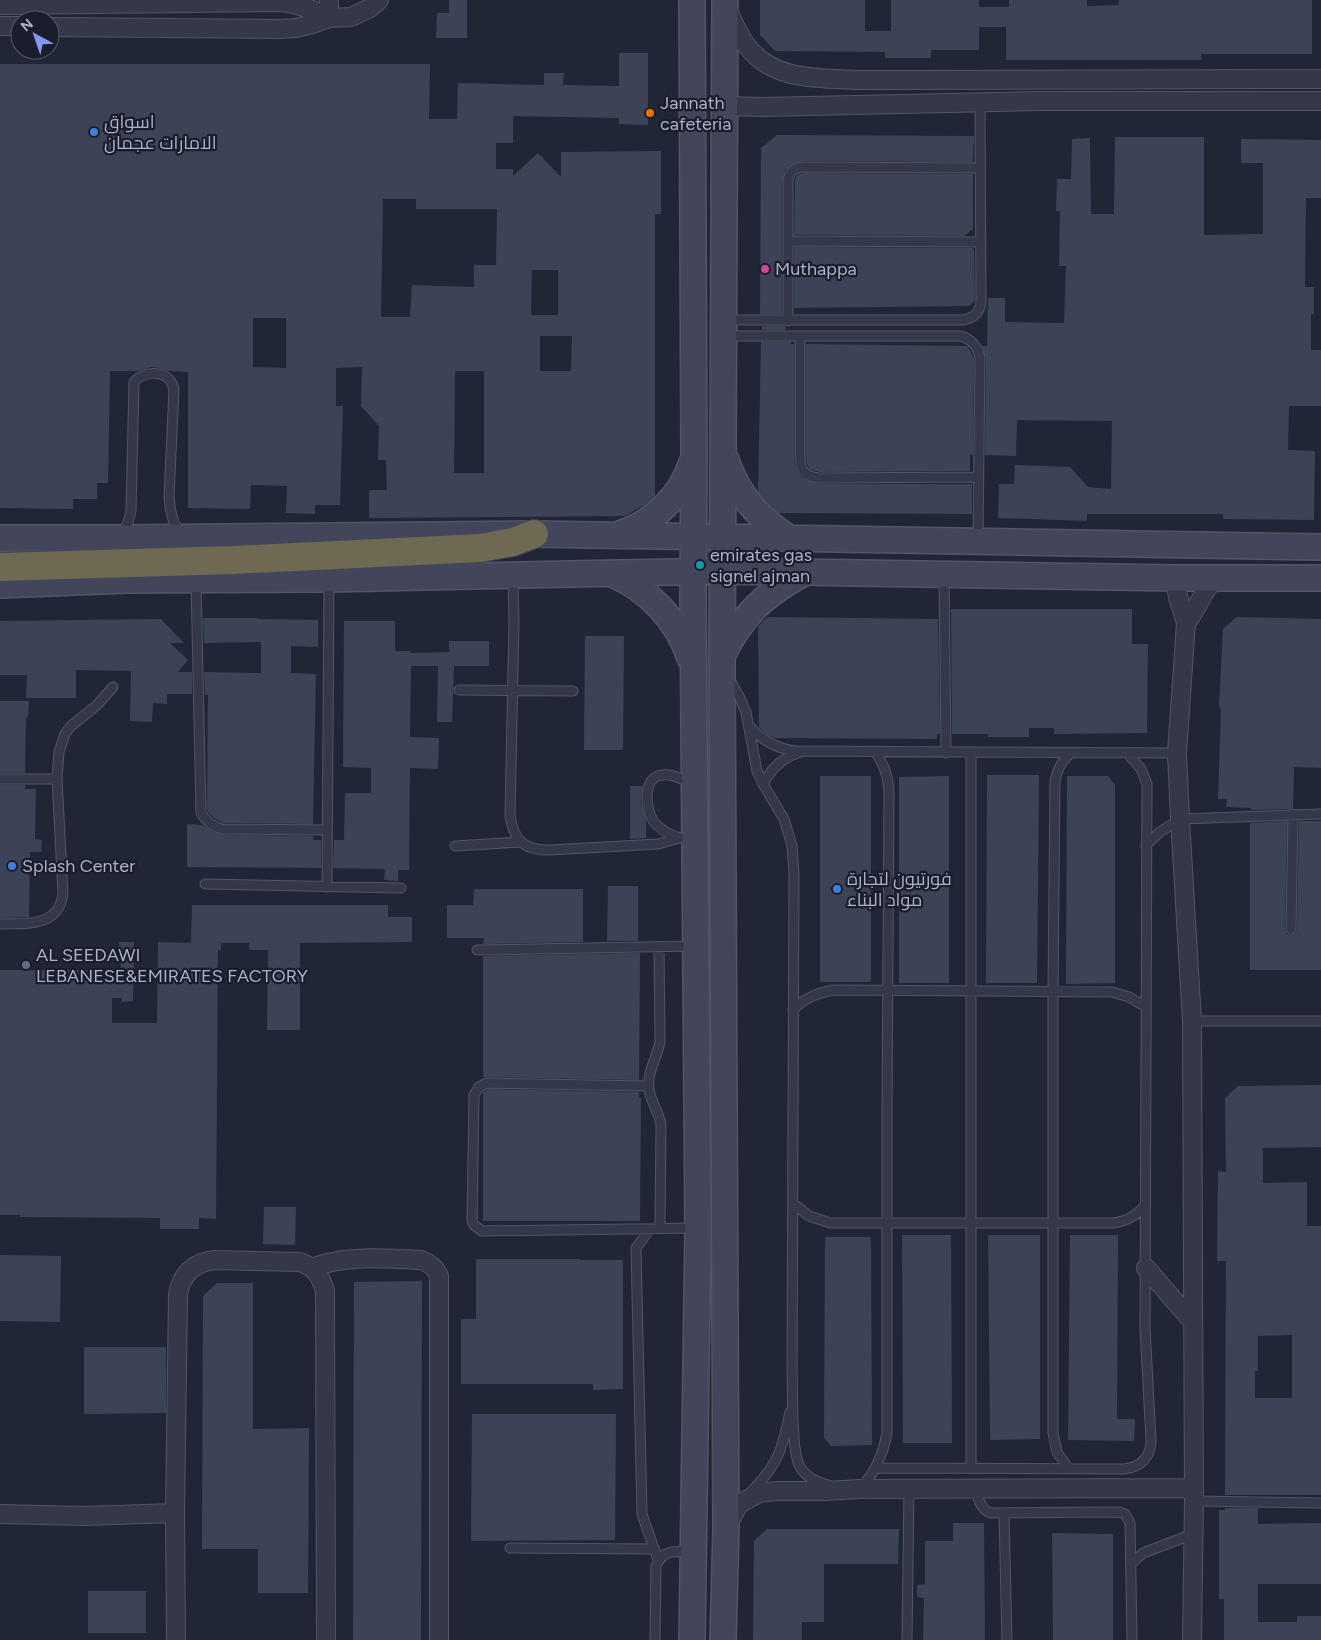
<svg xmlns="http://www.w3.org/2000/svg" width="1321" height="1640" font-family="Figtree,Cairo,sans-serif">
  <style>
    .building { fill: #3d4357; fill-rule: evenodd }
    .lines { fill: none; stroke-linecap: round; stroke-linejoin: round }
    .lane-casing { stroke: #525565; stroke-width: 11 }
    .street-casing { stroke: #525565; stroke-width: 20 }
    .secondary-casing { stroke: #525565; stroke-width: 28 }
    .highway-casing { stroke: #3f4252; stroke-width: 30 }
    .lane { stroke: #343848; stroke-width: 9 }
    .street { stroke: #343848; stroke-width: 18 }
    .secondary { stroke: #43465a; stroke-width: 25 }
    .highway { stroke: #6d6952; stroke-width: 28 }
    .food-dot { fill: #e8710a; stroke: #1a1d2c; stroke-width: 2 }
    .shop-dot { fill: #3f7fe0; stroke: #1a1d2c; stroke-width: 2 }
    .hotel-dot { fill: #d1479c; stroke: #1a1d2c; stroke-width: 2 }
    .culture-dot { fill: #0f9aa8; stroke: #1a1d2c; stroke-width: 2 }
    .service-dot { fill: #5c6f8a; stroke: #1a1d2c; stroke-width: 2 }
    .labels { text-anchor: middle; stroke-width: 4.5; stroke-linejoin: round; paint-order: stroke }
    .poi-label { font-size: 18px; fill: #afb2c4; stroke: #1a1d2c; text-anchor: start }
  </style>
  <rect width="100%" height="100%" fill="#212637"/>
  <!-- building -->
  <path class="building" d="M 449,0 L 467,0 L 467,38 L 436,38 L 437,13 L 449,13 Z
    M 760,0 L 865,0 L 865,31 L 891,31 L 891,0 L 979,0 L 979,7 L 1009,7 L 1009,0 L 1087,0 L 1087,6 L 1119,5 L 1119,0 L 1312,0 L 1312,54 L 1201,54 L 1201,60 L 1006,60 L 1006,27 L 979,27 L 979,50 L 931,50 L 931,58 L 885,58 L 885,52 L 775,51 L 760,35 Z
    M 619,53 L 648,53 L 648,125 L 619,124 L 619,118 L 513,116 L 513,143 L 496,143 L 496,169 L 513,169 L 513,176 L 538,153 L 561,177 L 561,152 L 661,151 L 661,214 L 655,214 L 655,496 L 647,503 L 625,516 L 369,518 L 369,490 L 387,490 L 386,460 L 378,460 L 379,426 L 361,406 L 362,367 L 336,368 L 336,406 L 343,406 L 340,505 L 315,505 L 315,514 L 286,513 L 287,486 L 251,485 L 250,509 L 188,508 L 188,372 L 169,371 L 159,368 L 151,367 L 138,371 L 110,371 L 108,483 L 97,483 L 97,499 L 73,499 L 73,509 L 0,508 L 0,64 L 430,64 L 429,119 L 457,119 L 458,83 L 544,85 L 544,73 L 564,73 L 563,85 L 619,86 ZM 383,199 L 416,199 L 416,209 L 497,209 L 496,265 L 474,265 L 474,287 L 412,285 L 410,317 L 381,317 ZM 532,270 L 558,270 L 558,315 L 531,315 ZM 253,318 L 286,318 L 286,368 L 253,367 ZM 540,336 L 572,336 L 571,371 L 540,371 ZM 455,371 L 484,371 L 484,473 L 454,473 Z
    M 777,135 L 974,136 L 973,162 L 803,161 L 790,165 L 785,170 L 782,182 L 782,314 L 760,314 L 761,148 Z
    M 1115,137 L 1204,137 L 1204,235 L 1263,234 L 1263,163 L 1241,163 L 1241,139 L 1321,140 L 1321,198 L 1306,198 L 1305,287 L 1314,287 L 1314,314 L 1311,314 L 1311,350 L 1321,350 L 1321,406 L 1289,406 L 1288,450 L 1315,451 L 1314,520 L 1223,519 L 1223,514 L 1087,514 L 1087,521 L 998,518 L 999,484 L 1014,484 L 1015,465 L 1070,467 L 1088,487 L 1111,489 L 1112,421 L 1017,420 L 1016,456 L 985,455 L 986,357 L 982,346 L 987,346 L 988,298 L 1005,298 L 1005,322 L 1064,323 L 1066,266 L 1059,266 L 1060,211 L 1056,211 L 1057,179 L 1071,179 L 1072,139 L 1090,138 L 1091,214 L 1114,214 Z
    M 803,173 L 973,174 L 973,229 L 964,236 L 794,235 L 795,180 L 797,175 Z
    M 794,247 L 972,248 L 974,250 L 975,301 L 969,306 L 794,308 Z
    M 762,326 L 785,326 L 786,330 L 762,330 Z
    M 761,342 L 791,342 L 791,344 L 794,344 L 794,462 L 797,471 L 802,478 L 818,484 L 972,484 L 972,514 L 779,513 L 777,512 L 758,492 Z
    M 806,344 L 967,346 L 974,358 L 973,455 L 970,455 L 970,471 L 819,472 L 810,469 L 807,464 L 806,457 Z
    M 951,609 L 1132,609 L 1132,644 L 1148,644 L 1147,733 L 1054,734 L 1054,728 L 1029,728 L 1029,737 L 988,737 L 988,734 L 952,734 Z
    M 768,617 L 938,619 L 940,734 L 937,734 L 937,739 L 774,738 L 768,735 L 759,727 L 758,627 L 763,621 Z
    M 1236,617 L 1321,619 L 1321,768 L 1294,767 L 1293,808 L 1290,809 L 1250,810 L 1251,808 L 1226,807 L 1227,799 L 1218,799 L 1221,708 L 1219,708 L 1220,686 L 1223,629 Z
    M 203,618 L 258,618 L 258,619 L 318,620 L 318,647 L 291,646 L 291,673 L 316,674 L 313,824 L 223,823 L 214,818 L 207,811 L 208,695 L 205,695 L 204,672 L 261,673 L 261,642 L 204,643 Z
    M 161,619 L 184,643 L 170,643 L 188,660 L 178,672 L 192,672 L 192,694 L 167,694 L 167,704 L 153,703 L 152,722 L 130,721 L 131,671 L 76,670 L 76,698 L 26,698 L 27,675 L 0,675 L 0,621 Z
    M 344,621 L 395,621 L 395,651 L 411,651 L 411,653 L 449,652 L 449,641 L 489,641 L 489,666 L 454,666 L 452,722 L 437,722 L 438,666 L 411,666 L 410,737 L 439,738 L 438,769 L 410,768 L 409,870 L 398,870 L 398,881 L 384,880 L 385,869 L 333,868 L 334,840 L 344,840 L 345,793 L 371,793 L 371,768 L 343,767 Z
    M 585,636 L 624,636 L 623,750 L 584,750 Z
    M 0,701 L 29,701 L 28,717 L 26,717 L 25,773 L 0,773 Z
    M 987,775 L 1039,775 L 1037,983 L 986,983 Z
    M 820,776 L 871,776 L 871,982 L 820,982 Z
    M 949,776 L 949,983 L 899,983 L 899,777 Z
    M 1067,776 L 1108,776 L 1115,785 L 1115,983 L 1066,984 Z
    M 0,785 L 25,785 L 25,789 L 36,789 L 35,839 L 42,840 L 41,852 L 30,852 L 29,917 L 0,918 Z
    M 630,786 L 642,786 L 641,803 L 646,820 L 646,838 L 630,839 Z
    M 1287,821 L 1285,929 L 1287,934 L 1291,935 L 1296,933 L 1297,929 L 1299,821 L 1321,821 L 1321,970 L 1250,970 L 1250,823 Z
    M 187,824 L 202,825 L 210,830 L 222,835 L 313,836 L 313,840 L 321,840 L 321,868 L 187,867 Z
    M 608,886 L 638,886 L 638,941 L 607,941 Z
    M 474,889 L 583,889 L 583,942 L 483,944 L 484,938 L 447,938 L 447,905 L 473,905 Z
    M 192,905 L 388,905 L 388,917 L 412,917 L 412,942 L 300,943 L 300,1030 L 267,1030 L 268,950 L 249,950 L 249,943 L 221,943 L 221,950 L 218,950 L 216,1219 L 199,1218 L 199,1229 L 160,1229 L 160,1218 L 20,1217 L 20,1215 L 0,1215 L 0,970 L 121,970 L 119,942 L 134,942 L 133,1001 L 122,1002 L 122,998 L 112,998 L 112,1023 L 157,1023 L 158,942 L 191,943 Z
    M 640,953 L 639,1080 L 483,1077 L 483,956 Z
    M 1321,1085 L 1321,1147 L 1263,1148 L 1263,1183 L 1307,1182 L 1307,1226 L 1321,1226 L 1321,1495 L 1225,1495 L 1226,1261 L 1217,1261 L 1218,1171 L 1226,1172 L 1225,1098 L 1238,1086 ZM 1292,1335 L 1292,1398 L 1255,1398 L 1255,1371 L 1258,1371 L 1258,1336 Z
    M 488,1089 L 639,1092 L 639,1098 L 641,1098 L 640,1221 L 483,1221 L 483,1092 Z
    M 264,1207 L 296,1207 L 295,1245 L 263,1244 Z
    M 902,1235 L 951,1235 L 952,1443 L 903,1443 Z
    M 988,1235 L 1040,1235 L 1040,1439 L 990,1440 Z
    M 1070,1235 L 1118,1235 L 1117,1419 L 1135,1419 L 1134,1441 L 1068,1440 Z
    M 825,1237 L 871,1237 L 872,1445 L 831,1446 L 824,1438 Z
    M 0,1255 L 61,1256 L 60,1322 L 0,1321 Z
    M 476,1259 L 580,1259 L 580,1260 L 623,1260 L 623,1389 L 593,1390 L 593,1384 L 461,1384 L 461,1319 L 476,1319 Z
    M 422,1281 L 421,1640 L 353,1640 L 354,1282 Z
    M 217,1283 L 253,1283 L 253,1429 L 309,1428 L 308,1593 L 258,1593 L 258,1549 L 202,1549 L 203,1296 Z
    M 84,1347 L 166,1347 L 166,1413 L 84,1414 Z
    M 472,1414 L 616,1414 L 615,1540 L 471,1541 Z
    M 1225,1508 L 1258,1508 L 1258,1524 L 1321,1523 L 1321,1584 L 1258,1584 L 1258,1622 L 1297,1622 L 1297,1616 L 1321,1616 L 1321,1640 L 1224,1640 L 1224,1599 L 1219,1599 L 1219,1510 L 1225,1510 Z
    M 953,1523 L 984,1523 L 985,1640 L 923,1640 L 924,1598 L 917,1597 L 917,1585 L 925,1584 L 925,1541 L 953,1541 Z
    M 767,1529 L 899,1529 L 898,1564 L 824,1564 L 824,1622 L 802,1622 L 802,1640 L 753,1640 L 754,1541 Z
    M 1052,1533 L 1113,1534 L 1113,1640 L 1053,1640 Z
    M 88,1591 L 146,1591 L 146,1633 L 88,1633 Z"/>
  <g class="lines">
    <defs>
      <path id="lane" d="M 788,241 L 981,242
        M 726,320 L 963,320 C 974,318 980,313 981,301 L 980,103
        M 788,321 L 788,182 C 789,172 793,168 803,167 L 980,168
        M 726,336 L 961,336 C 972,340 977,346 980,357 L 978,539
        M 800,336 L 800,457 C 800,470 805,476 818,478 L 979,477
        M 122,534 L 128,523 L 131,511 L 134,382 C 146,369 171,370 174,390 L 169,496 C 170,510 172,524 182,535
        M 944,575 L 946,753
        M 513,578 L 514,621 L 510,816 C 514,841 525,851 550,850 L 658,844 L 680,838
        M 196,581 L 201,813 C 207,822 212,826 222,829 L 327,830
        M 728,677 L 740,698 L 746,712 L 757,771 L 763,784 L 784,819 L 788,832 L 792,846 L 794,873 L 792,1371 C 793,1392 791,1451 800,1467 C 807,1478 817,1482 828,1485
        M 459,690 L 573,691
        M 750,727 C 763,741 776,748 795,751 L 1177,753
        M 0,779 L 57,779
        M 763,784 C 771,769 781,758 798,753
        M 680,838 C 670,835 661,830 654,822 C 645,810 642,777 662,775 C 672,773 683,780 692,783
        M 1146,845 L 1160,832 L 1180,819 L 1321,814
        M 455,846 L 520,842
        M 205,884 L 401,888
        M 327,887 L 329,580
        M 0,924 C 26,923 59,928 63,893 L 57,779 L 59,752 L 65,734 L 71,726 L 97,705 L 113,687
        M 1291,929 L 1293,814
        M 659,947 L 660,1042 C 657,1058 647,1072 649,1088 C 650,1101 659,1112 661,1125 L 660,1228
        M 477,950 L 694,946
        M 793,1010 C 805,998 817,993 833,990 L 1112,992 L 1129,997 L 1146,1007
        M 1192,1021 L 1321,1021
        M 648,1086 L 487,1083 L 479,1087 L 474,1095 L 472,1221 L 474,1225 L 482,1231 L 696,1228
        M 793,1203 L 809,1216 L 830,1223 L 1113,1223 C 1127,1221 1136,1216 1145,1206
        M 650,1229 L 636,1248 L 642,1514 L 658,1560
        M 876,1468 L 1124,1469 C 1141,1467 1151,1457 1151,1440 L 1145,1327 L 1147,784 L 1141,769 L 1128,754
        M 971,1468 L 971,753
        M 1068,1468 L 1057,1452 L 1053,1433 L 1053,991 L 1055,781 C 1057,769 1062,762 1070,753
        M 975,1488 C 978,1498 980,1508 990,1513 L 1119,1512 L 1125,1514 L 1130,1523 L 1132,1640
        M 860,1489 C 875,1473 883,1455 887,1433 L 887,1110 L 889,794 C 889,778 885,765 875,752
        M 750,1493 C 778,1464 782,1451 790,1412
        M 1194,1501 L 1321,1503
        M 1004,1513 L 1007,1640
        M 510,1548 L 655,1549
        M 1132,1563 L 1143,1553 L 1193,1534
        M 655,1640 L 656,1566 C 663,1549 676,1551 691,1552
        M 907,1640 L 909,1489"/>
      <path id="street" d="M 0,5 L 281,2 C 299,4 313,9 329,18
        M 727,8 C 733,21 738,35 747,46 C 774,82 821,78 862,80 L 1321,79
        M 329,18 L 329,0
        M 0,26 L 20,26
        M 50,27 L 279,29 L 296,28 L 312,24 L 329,18 L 351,17 L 370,8 L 379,0
        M 724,106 L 762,107 L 1036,101 L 1321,101
        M 1175,578 L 1178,597 L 1186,623 L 1177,753 L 1180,819 L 1192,1021 L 1194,1501 L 1192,1640
        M 1186,623 C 1198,608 1201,594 1215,578
        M 312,1268 C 342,1255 388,1258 421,1260 C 430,1263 435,1267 439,1276 L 439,1640
        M 1146,1268 L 1193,1322
        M 0,1514 L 84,1516 L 175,1513
        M 727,1526 L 739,1504 L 759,1493 L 777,1491 L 826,1491 L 860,1489 L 1193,1488
        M 176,1640 L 175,1513 L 178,1295 C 181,1274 194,1262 215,1260 L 300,1262 C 315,1267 321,1277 325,1291 L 326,1640"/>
      <path id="secondary" d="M 726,460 C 737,494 759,519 789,538
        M 622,533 C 654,522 682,495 692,462
        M 0,538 L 119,538 L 534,534 L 1321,547
        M 612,574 C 649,590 677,619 690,658
        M 0,585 L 127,580 L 329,579 L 722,571 L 1175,578 L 1321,578
        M 723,654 C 742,615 766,593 804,573
        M 692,1640 L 698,1228 L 693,601 L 694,453 L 692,0
        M 723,1640 L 726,1528 L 722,669 L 725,0"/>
      <path id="highway" d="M 0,567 L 232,560 L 480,548 L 513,542 L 534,534"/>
    </defs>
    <!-- lane casing -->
    <use href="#lane" class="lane-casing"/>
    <!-- street casing -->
    <use href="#street" class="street-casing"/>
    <!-- secondary casing -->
    <use href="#secondary" class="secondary-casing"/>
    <!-- highway casing -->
    <use href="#highway" class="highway-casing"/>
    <!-- lane -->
    <use href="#lane" class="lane"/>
    <!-- street -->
    <use href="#street" class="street"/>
    <!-- secondary -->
    <use href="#secondary" class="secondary"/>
    <!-- highway -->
    <use href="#highway" class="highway"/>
  </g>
  <!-- markers -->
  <circle class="food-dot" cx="650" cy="113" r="5"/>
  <g class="shop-dot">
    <circle cx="94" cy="132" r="5"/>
    <circle cx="12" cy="866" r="5"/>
    <circle cx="837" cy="889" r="5"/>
  </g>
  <circle class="hotel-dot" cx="765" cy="269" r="5"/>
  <circle class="culture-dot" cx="700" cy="565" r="5"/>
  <circle class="service-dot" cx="26" cy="965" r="5"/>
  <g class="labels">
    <!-- poi labels -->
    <g class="poi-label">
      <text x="660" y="109">Jannath<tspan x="660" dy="21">cafeteria</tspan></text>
      <text x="104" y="128">اسواق<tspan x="104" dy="21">الامارات عجمان</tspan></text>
      <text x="775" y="275">Muthappa</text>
      <text x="710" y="561">emirates gas<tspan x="710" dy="21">signel ajman</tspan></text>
      <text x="22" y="872">Splash Center</text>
      <text x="847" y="885">فورتيون لتجارة<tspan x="847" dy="21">مواد البناء</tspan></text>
      <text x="36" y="961">AL SEEDAWI<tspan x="36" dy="21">LEBANESE&amp;EMIRATES FACTORY</tspan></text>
    </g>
  </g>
  <!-- north arrow -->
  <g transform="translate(35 35) rotate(320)"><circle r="24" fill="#1a1d2c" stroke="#565969"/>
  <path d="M0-4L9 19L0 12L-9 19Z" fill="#8496f4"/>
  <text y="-8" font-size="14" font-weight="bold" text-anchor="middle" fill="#afb2c4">N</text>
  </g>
</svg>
